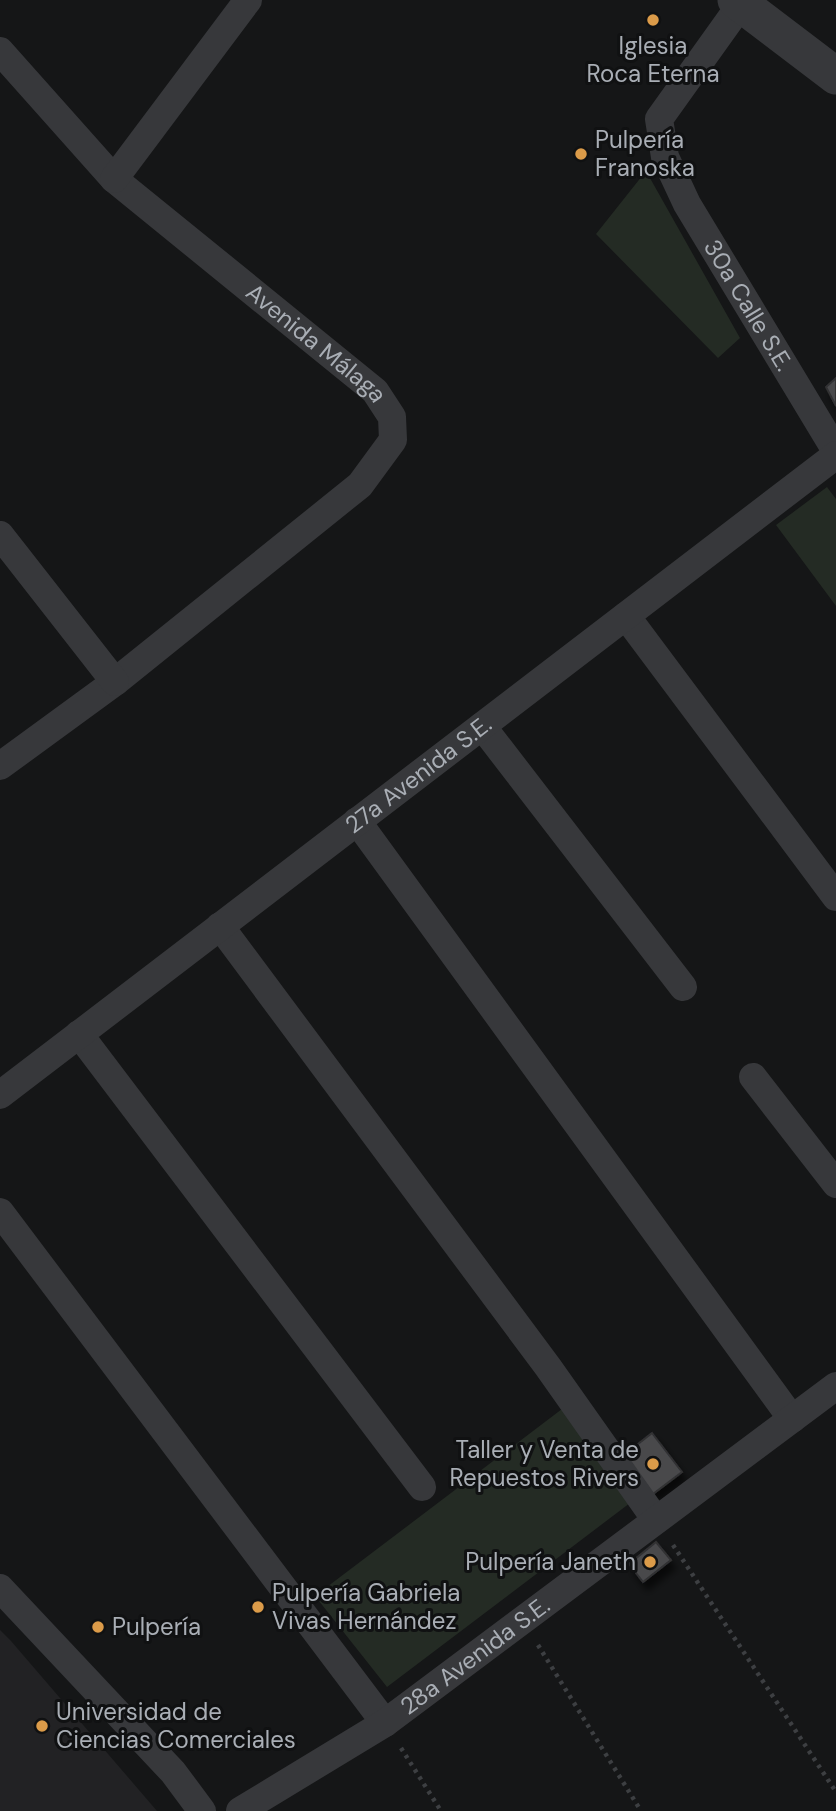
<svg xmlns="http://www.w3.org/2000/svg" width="836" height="1811" font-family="'DM Sans',sans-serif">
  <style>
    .built { fill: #222224 }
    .green { fill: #242b24 }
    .building { fill: #48494c; stroke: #303033; stroke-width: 2; filter: url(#shadow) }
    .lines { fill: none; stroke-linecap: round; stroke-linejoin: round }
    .path { stroke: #3d3f42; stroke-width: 4.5; stroke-dasharray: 3.5 5; stroke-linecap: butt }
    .minor { stroke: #37383b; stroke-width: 28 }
    .tertiary { stroke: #37383b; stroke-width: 37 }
    .poi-dot { fill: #db9b49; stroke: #101112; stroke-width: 2.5 }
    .labels { text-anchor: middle; stroke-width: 6; stroke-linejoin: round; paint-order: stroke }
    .poi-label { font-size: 24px; fill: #a9aeb5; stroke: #101112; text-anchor: start }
    .street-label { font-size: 24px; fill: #a9aeb5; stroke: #101112 }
  </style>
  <defs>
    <filter id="shadow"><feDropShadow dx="4.5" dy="8" stdDeviation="3.5" flood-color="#0009"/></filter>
  </defs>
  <rect width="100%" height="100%" fill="#151617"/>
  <!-- built -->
  <path class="built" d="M 0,1630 L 11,1641 L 157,1811 L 0,1811 Z"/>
  <!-- green -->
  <path class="green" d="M 646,171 L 740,338 L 718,358 L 596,234 Z
    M 827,487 L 836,499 L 836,606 L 776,525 Z
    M 562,1409 L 634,1500 L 387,1687 L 315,1596 Z"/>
  <!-- building -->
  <path class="building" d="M 836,378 L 836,406 L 826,387 Z
    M 652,1433 L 682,1472 L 653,1494 L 624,1455 Z
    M 656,1542 L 671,1560 L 643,1582 L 629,1564 Z"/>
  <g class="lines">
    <!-- path -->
    <path class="path" d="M 673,1545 L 836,1792
      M 538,1645 L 641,1811
      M 401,1748 L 441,1811"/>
    <!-- minor -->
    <g class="minor">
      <path id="s1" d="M 744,0 L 659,119 L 665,157 L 687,204 L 836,451"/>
      <path id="s2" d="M 0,51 L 114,179 L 375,391 L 392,417 L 393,440 L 360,485 L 115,682 L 0,766"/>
      <path d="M 114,179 L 248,0"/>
      <path d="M 0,535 L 115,682"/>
      <path d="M 626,616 L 836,897"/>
      <path d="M 482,726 L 683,987"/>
      <path d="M 357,821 L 792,1419"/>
      <path d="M 220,926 L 548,1367 L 656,1520"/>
      <path d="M 79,1034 L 422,1487"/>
      <path d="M 753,1077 L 836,1184"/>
      <path id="s3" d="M 0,1095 L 836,455"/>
      <path d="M 0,1212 L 385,1723"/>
      <path d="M 0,1588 L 173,1772 L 202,1811"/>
      <path id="s4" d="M 240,1811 L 385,1723 L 836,1386"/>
    </g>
    <!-- tertiary -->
    <path class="tertiary" d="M 736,0 L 836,76"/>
  </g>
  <!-- markers -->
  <g class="poi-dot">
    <circle cx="653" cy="20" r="7"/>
    <circle cx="581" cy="154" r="7"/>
    <circle cx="653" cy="1464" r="7"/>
    <circle cx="650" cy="1562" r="7"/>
    <circle cx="258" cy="1607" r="7"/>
    <circle cx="98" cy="1627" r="7"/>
    <circle cx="42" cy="1726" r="7"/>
  </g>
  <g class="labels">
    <!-- poi labels -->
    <g class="poi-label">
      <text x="653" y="54" text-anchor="middle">Iglesia<tspan x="653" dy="28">Roca Eterna</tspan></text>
      <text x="595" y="148">Pulpería<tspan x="595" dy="28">Franoska</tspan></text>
      <text x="639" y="1458" text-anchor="end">Taller y Venta de<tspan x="639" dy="28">Repuestos Rivers</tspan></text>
      <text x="636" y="1570" text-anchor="end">Pulpería Janeth</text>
      <text x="272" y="1601">Pulpería Gabriela<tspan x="272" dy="28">Vivas Hernández</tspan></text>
      <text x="112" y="1635">Pulpería</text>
      <text x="56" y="1720">Universidad de<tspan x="56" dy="28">Ciencias Comerciales</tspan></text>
    </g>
    <!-- street labels -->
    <g class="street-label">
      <text dy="8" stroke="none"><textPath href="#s1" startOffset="355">30a Calle S.E.</textPath></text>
      <text dy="8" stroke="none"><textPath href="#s2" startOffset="432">Avenida Málaga</textPath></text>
      <text dy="8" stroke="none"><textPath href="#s3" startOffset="527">27a Avenida S.E.</textPath></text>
      <text dy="8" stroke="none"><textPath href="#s4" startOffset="282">28a Avenida S.E.</textPath></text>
    </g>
  </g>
</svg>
